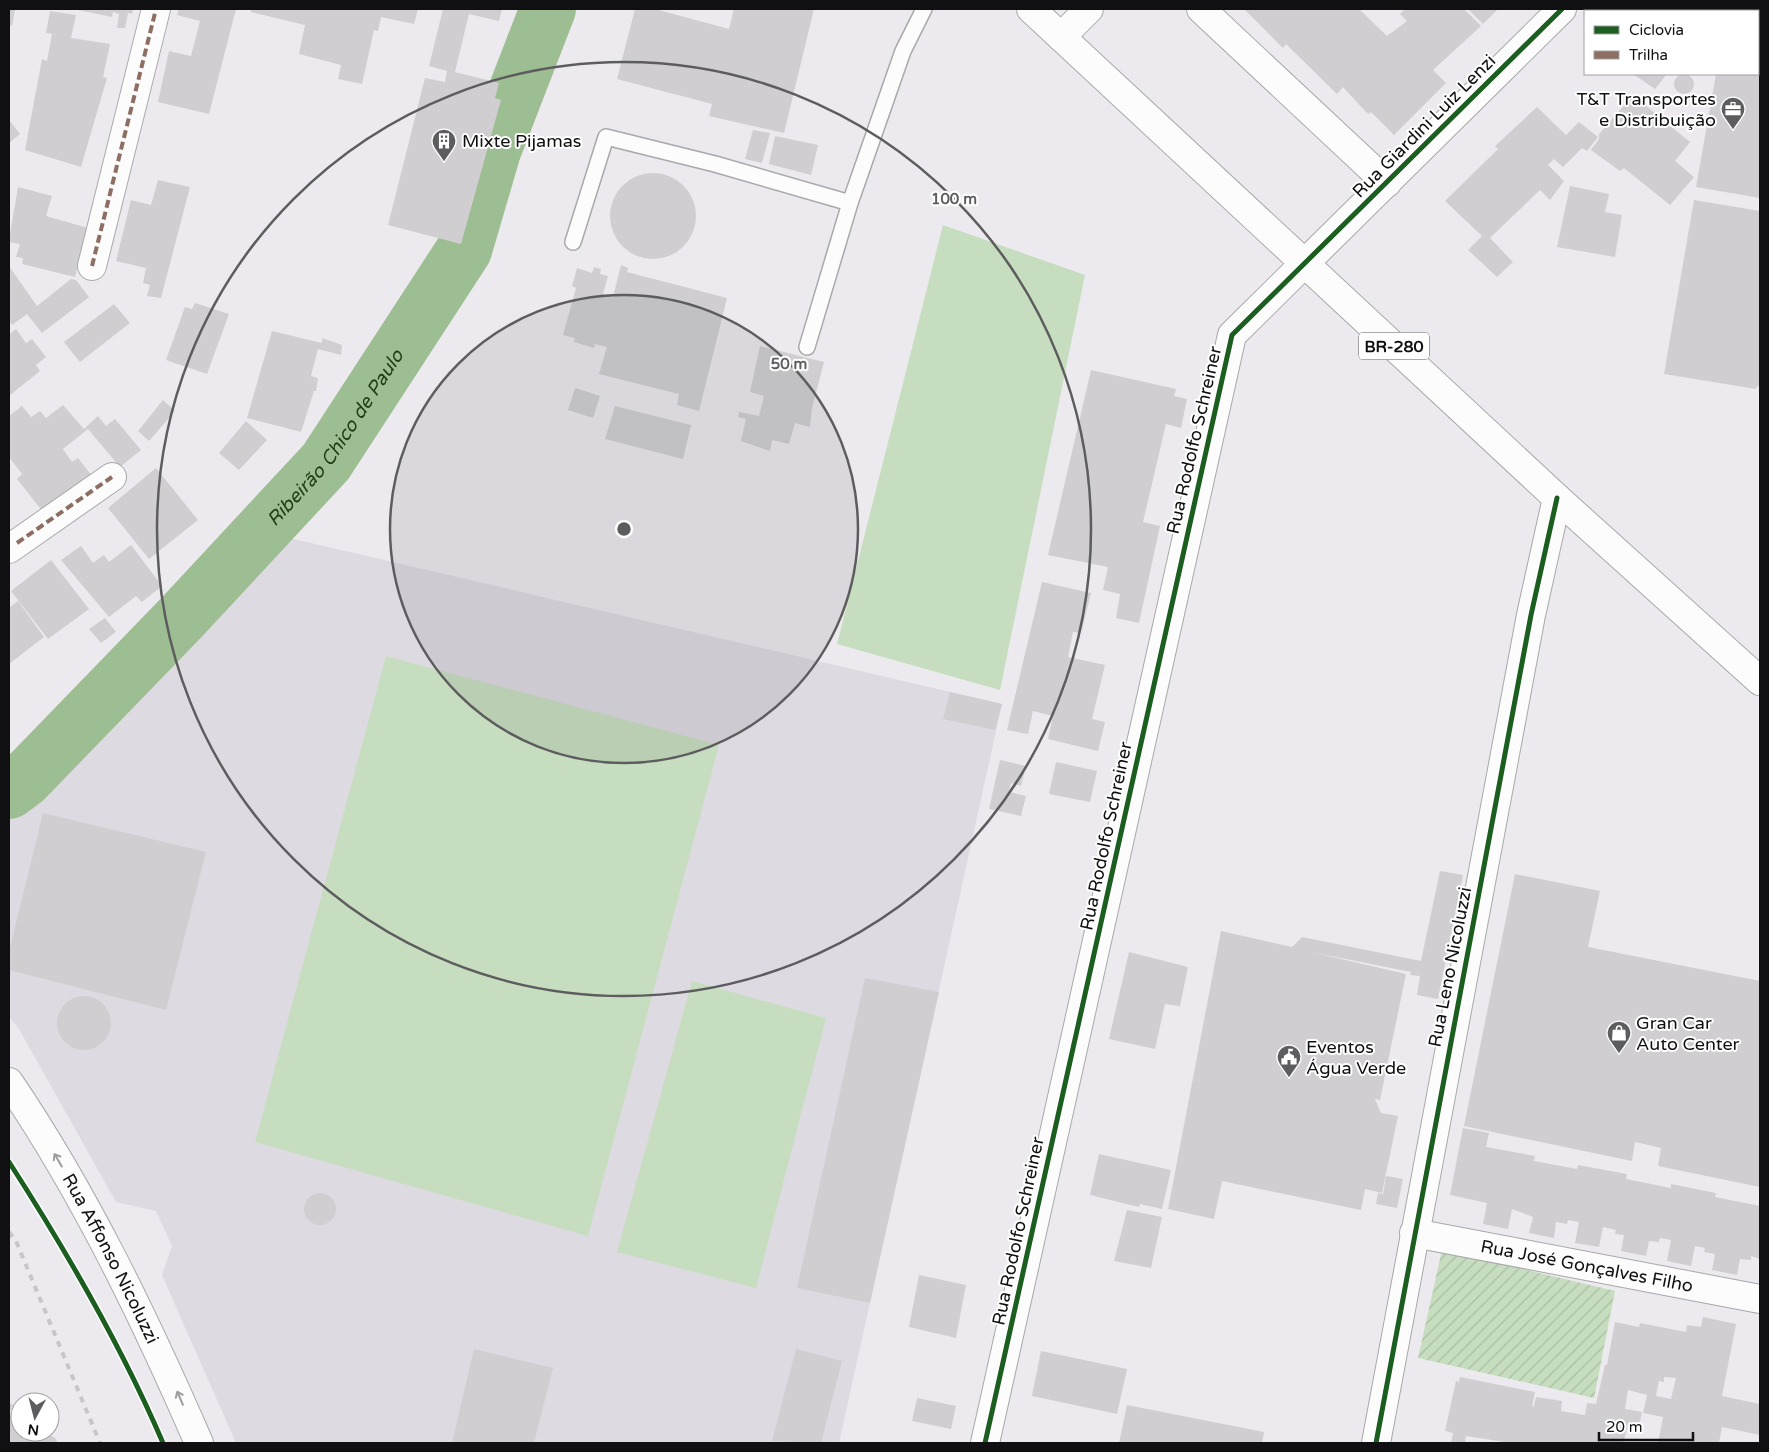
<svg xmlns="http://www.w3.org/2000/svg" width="1769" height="1452" font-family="'Varela Round',sans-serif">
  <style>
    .built { fill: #dedae2 }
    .grass { fill: #c6debf }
    .garden { fill: url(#garden-furrows) }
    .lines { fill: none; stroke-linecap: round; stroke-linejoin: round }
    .river { stroke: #9dbe92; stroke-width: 56 }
    .building { fill: #d0ced1; fill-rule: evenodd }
    .lane-casing { stroke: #a9a8aa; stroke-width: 18 }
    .street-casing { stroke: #a9a8aa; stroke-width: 30 }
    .secondary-casing { stroke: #a9a8aa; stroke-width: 30 }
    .highway-casing { stroke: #a9a8aa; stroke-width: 30 }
    .lane { stroke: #fcfcfc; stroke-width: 15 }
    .street { stroke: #fcfcfc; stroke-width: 28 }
    .secondary { stroke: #fcfcfc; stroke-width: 28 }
    .highway { stroke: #fcfcfc; stroke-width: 28 }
    .rail { stroke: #c7c6c8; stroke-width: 4; stroke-dasharray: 6 6; stroke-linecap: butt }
    .quiet { stroke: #8d6e63; stroke-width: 4; stroke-dasharray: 8 4; stroke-linecap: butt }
    .cycleway-casing { stroke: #fff; stroke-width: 8 }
    .cycleway { stroke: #1b5e20; stroke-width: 5 }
    .oneway { stroke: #9e9d9e }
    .ring { fill: none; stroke: #5d5c5e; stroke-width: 2.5 }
    .labels { text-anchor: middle; stroke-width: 4; stroke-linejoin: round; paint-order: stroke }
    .shield { fill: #fff; stroke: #585758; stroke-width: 1 }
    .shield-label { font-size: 16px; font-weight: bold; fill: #100f11 }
    .poi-label { font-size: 18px; fill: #100f11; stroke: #fff; text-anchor: start }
    .street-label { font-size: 18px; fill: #100f11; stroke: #fff }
    .water-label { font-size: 19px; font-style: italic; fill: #1e3e11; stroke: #fff }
    .centre { fill: #5d5c5e; stroke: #fff; stroke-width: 2.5 }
    .ring-label { font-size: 15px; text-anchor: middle; font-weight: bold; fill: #5d5c5e; stroke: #fff; stroke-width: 4; stroke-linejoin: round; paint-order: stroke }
  </style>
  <defs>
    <pattern id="garden-furrows" width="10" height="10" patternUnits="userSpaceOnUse" patternTransform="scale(1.25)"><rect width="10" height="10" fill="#c6debf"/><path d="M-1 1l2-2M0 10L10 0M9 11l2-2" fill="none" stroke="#a9bda3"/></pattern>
  </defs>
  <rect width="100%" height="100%" fill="#eceaee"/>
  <!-- built -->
  <path class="built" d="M 281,536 L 1002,704 L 839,1443 L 236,1443 L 162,1275 L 172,1246 L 156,1211 L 116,1202 L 19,1029 L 9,1017 L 9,808 L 105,721 Z"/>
  <!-- grass -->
  <path class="grass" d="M 943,225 L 1085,275 L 1000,690 L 837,644 Z
    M 386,656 L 719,745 L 588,1236 L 255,1142 Z
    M 692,981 L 826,1018 L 756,1288 L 617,1252 Z"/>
  <!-- garden -->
  <path class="garden" d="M 1442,1250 L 1615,1291 L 1594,1398 L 1418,1358 Z"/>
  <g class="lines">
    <!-- river -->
    <path class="river" id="s1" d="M 9,791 L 25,779 L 181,618 L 326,462 L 464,250 L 493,151 L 548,9"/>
  </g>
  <!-- building -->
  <path class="building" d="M 9,9 L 15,9 L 12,26 L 9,25 Z
    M 133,9 L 132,14 L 128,13 L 125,28 L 117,28 L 119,14 L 113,12 L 112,17 L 78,10 Z
    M 179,9 L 236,9 L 209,114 L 158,102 L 169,51 L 191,56 L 200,21 L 177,15 Z
    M 251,9 L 418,9 L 414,24 L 381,17 L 378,31 L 374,30 L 362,84 L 338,79 L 341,65 L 299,54 L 305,25 L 251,12 Z
    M 443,9 L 502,9 L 499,21 L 469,14 L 455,72 L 499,83 L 495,98 L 501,100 L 461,244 L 388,225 L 425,78 L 445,82 L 447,71 L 429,66 Z
    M 635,9 L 655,9 L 729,29 L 734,9 L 814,9 L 784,133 L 709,116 L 712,104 L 617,79 Z
    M 1244,9 L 1359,9 L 1387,36 L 1407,21 L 1400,14 L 1405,9 L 1464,9 L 1481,26 L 1433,70 L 1446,83 L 1394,135 L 1371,112 L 1369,114 L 1366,112 L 1343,87 L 1337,94 L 1286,44 L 1283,48 Z
    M 1468,9 L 1498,9 L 1483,24 Z
    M 1727,9 L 1760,9 L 1760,198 L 1696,187 L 1716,74 L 1758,74 L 1758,11 L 1727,11 Z
    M 50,11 L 76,15 L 71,38 L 110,44 L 103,77 L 107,78 L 81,167 L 25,150 L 42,59 L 47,61 L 52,34 L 46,33 Z
    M1674 84a10 10 0 1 1 20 0a10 10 0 1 1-20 0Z
    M 1633,74 L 1667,74 L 1655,89 Z
    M 1633,95 L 1690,142 L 1675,161 L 1694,177 L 1670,205 L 1624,168 L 1620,171 L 1591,150 L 1599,139 L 1599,134 Z
    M 1537,107 L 1566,135 L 1579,122 L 1598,137 L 1587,151 L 1582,148 L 1563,167 L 1554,159 L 1548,165 L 1564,181 L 1550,200 L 1540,190 L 1490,238 L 1513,262 L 1497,277 L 1468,250 L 1482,236 L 1445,201 L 1498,149 L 1495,146 Z
    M 9,120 L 20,134 L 9,143 Z
    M 753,130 L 770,133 L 762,163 L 745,159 Z
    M 775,136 L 818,145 L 811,175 L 769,164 Z
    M610 216a43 43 0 1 1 86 0a43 43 0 1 1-86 0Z
    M 158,180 L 190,187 L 161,298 L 147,296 L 150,285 L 143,283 L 146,268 L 116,261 L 131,200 L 151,205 Z
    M 1570,186 L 1609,194 L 1605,212 L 1622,215 L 1615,257 L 1557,247 Z
    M 18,187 L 52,196 L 46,216 L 88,228 L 75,277 L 22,264 L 23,258 L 16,257 L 20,244 L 9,242 L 9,240 Z
    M 1694,200 L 1760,211 L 1760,386 L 1757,386 L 1756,389 L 1664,374 Z
    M 621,265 L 628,268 L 627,272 L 727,298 L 699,411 L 677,405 L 679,394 L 599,374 L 607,347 L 595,344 L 594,348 L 574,342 L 575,338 L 563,335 L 576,288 L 572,286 L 577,268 L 592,273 L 594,267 L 601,269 L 600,274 L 608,276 L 603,294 L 613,297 Z
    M 9,266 L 37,306 L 71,279 L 76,280 L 89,297 L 42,333 L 27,314 L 12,325 L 9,321 Z
    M 195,303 L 229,314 L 207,374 L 166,360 L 185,307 L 192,309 Z
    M 114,304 L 130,323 L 80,362 L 64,342 Z
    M 16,329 L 26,343 L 32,339 L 46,357 L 36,365 L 40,371 L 9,396 L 9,335 Z
    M 272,331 L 322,343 L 322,338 L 342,345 L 341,355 L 318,349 L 311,376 L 318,378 L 316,391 L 314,391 L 301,432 L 247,418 Z
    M 760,346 L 824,362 L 812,408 L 810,427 L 795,423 L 789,444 L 772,440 L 770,451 L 741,441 L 746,419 L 738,417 L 739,412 L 759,416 L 764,396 L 750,392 Z
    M 1091,370 L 1176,389 L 1174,396 L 1187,399 L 1181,428 L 1166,424 L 1143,522 L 1160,526 L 1139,623 L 1116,618 L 1120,594 L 1103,590 L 1108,567 L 1048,555 Z
    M 575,388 L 600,396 L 593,418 L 568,410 Z
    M 163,400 L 175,411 L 149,441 L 138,431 Z
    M 63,405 L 84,429 L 98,416 L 106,426 L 115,419 L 141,450 L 120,467 L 88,429 L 63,449 L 72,462 L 78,458 L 95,480 L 47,517 L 17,479 L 22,474 L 9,457 L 9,416 L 22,406 L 31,417 L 40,411 L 46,418 Z
    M 615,406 L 691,425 L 683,459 L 605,439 Z
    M 246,421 L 267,440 L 239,470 L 219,453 Z
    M 156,468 L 198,520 L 149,559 L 108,508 Z
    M 131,545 L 162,586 L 142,602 L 136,596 L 109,617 L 61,560 L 81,546 L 93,563 L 104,555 L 109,562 Z
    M 51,560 L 89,609 L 48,639 L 11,591 Z
    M 1042,582 L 1091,593 L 1081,633 L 1073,632 L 1068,657 L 1105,665 L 1092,719 L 1105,722 L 1098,751 L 1048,739 L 1053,716 L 1033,711 L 1028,734 L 1007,730 Z
    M 18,601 L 44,637 L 9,664 L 9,608 Z
    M 105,618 L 116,632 L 101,643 L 89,629 Z
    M 950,692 L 1002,704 L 995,730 L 943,719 Z
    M 1000,760 L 1026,766 L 1021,786 L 1011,783 L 1009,792 L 1026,796 L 1021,816 L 989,809 Z
    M 1056,762 L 1097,771 L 1090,802 L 1049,794 Z
    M 43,813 L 206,852 L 166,1010 L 9,970 L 9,952 Z
    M 1440,871 L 1463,875 L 1438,999 L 1417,995 L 1420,976 L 1410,975 L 1411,972 L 1311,952 L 1406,974 L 1380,1100 L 1375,1099 L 1381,1113 L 1398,1116 L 1382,1193 L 1365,1189 L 1361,1210 L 1222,1181 L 1214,1219 L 1168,1209 L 1221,931 L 1292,947 L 1302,937 L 1421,961 Z
    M 1515,874 L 1600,891 L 1588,947 L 1760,981 L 1760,1187 L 1658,1166 L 1661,1148 L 1635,1142 L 1632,1161 L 1464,1126 Z
    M 1129,952 L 1188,967 L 1180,1006 L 1165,1004 L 1155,1049 L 1109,1039 Z
    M 865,978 L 939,992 L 870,1303 L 797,1288 Z
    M57 1023a27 27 0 1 1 54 0a27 27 0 1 1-54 0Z
    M 1463,1128 L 1489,1133 L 1486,1147 L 1535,1156 L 1534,1161 L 1577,1169 L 1578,1165 L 1627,1174 L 1626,1179 L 1671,1188 L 1671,1184 L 1716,1193 L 1715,1197 L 1760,1206 L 1760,1259 L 1751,1256 L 1751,1260 L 1740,1259 L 1737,1275 L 1712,1270 L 1715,1254 L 1704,1252 L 1705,1248 L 1695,1246 L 1691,1266 L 1667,1261 L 1671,1240 L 1660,1238 L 1659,1242 L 1649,1241 L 1646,1256 L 1621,1251 L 1624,1235 L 1615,1234 L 1616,1230 L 1603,1227 L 1599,1247 L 1575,1243 L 1579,1222 L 1568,1220 L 1567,1224 L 1556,1222 L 1554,1238 L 1529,1233 L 1533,1217 L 1512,1209 L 1508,1229 L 1483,1224 L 1487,1203 L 1450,1195 Z
    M 1099,1154 L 1171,1170 L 1162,1209 L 1140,1204 L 1139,1207 L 1090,1195 Z
    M 1386,1176 L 1403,1179 L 1397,1208 L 1376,1204 L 1378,1193 L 1383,1194 Z
    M304 1209a16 16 0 1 1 32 0a16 16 0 1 1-32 0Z
    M 1127,1210 L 1162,1217 L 1151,1268 L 1114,1261 Z
    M 919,1275 L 966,1285 L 956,1338 L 909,1327 Z
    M 1703,1317 L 1736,1324 L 1722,1396 L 1760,1404 L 1760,1435 L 1722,1427 L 1719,1443 L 1658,1443 L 1663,1417 L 1643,1413 L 1647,1395 L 1628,1390 L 1625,1409 L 1642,1412 L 1639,1426 L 1628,1425 L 1623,1443 L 1511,1443 L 1466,1436 L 1465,1443 L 1451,1443 L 1453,1433 L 1445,1431 L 1456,1381 L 1459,1382 L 1460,1377 L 1535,1392 L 1532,1406 L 1534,1406 L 1536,1397 L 1562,1401 L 1561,1411 L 1585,1415 L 1587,1403 L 1596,1404 L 1605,1365 L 1607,1365 L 1615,1322 L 1639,1327 L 1640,1323 L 1686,1332 L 1687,1325 L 1701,1327 ZM 1664,1377 L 1676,1378 L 1671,1399 L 1656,1396 L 1659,1381 L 1664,1382 Z
    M 474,1349 L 553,1368 L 534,1443 L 452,1443 Z
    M 796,1349 L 842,1361 L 821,1443 L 772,1441 Z
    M 1041,1351 L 1127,1369 L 1117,1414 L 1032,1396 Z
    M 917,1398 L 956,1406 L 951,1429 L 912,1421 Z
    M 9,1403 L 13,1405 L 9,1414 L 20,1419 L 20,1432 L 45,1432 L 55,1438 L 58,1443 L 9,1443 Z
    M 1127,1405 L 1264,1432 L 1262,1443 L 1119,1443 Z"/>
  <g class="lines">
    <defs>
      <path id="lane" d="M 573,242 L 606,137 L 715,164 L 850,203 L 903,51 L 924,9
        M 807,347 L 850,203"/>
      <g id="street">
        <path d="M 1201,9 L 1387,183"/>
        <path d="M 1061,37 L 1089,9"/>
        <path d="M 92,266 L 156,9"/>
        <path d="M 9,549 L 112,477"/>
        <path id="s2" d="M 1414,1233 L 1760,1299"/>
        <path d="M 985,1443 L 1232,335 L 1562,9"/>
        <path d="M 1376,1443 L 1531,615 L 1557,498"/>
      </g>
      <g id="secondary">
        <path id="s3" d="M 9,1082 C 85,1194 145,1319 199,1443"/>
      </g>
      <path id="highway" d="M 1031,9 L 1557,498 L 1760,681"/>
    </defs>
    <!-- lane casing -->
    <use href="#lane" class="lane-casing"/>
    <!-- street casing -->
    <use href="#street" class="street-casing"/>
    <!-- secondary casing -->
    <use href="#secondary" class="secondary-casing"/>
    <!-- highway casing -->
    <use href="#highway" class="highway-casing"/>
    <!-- lane -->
    <use href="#lane" class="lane"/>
    <!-- street -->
    <use href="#street" class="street"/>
    <!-- secondary -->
    <use href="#secondary" class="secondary"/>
    <!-- highway -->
    <use href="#highway" class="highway"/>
    <!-- rail -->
    <path class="rail" d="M 9,1232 L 16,1241 L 100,1443"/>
    <!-- quiet -->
    <path class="quiet" d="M 92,266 L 156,9
      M 17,543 L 112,477"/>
    <defs>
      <path id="cycleway" d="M 9,1162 C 67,1252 121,1345 163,1443
        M 985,1443 L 1232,335 L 1562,9
        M 1376,1443 L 1531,615 L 1557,498"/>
    </defs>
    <!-- cycleway casing -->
    <use href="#cycleway" class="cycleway-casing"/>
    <!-- cycleway -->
    <use href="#cycleway" class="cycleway"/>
  </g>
  <!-- one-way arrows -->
  <defs><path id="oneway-shaft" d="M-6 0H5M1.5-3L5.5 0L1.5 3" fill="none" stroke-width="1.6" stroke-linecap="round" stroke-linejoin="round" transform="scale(1.25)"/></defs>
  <g class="oneway">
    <use href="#oneway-shaft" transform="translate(58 1160) rotate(-120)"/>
    <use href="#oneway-shaft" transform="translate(180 1398) rotate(-113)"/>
  </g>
  <!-- distance rings -->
  <circle cx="624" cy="529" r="234" fill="#5d5c5e" fill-opacity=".12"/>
  <g class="ring">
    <circle cx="624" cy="529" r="234"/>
    <circle cx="624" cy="529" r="467"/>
  </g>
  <!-- icons -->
  <defs>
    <symbol id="office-pin" viewBox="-11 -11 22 30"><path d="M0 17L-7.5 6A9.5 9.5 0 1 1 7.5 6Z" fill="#5d5c5e" stroke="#fff"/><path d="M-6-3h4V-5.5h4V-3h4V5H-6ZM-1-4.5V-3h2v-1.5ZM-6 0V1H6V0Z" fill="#fff"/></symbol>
    <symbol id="building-pin" viewBox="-11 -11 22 30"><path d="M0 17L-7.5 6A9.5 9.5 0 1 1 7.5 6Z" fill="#5d5c5e" stroke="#fff"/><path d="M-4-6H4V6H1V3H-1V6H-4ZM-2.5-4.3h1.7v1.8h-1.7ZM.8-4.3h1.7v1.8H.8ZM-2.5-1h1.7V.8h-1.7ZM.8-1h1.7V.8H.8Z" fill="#fff"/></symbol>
    <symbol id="shop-pin" viewBox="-11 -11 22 30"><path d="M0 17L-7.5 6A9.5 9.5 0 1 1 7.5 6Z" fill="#5d5c5e" stroke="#fff"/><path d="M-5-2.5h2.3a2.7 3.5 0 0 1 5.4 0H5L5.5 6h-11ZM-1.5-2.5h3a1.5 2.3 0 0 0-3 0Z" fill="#fff"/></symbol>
    <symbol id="civic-pin" viewBox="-11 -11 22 30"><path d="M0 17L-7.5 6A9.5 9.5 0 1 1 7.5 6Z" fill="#5d5c5e" stroke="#fff"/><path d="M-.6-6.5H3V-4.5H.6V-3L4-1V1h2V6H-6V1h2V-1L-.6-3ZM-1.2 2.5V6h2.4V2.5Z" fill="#fff"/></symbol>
  </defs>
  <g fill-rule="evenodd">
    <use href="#office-pin" x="1719" y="95" width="28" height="38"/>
    <use href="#building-pin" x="430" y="127" width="28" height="38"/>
    <use href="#shop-pin" x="1605" y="1019" width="28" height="38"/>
    <use href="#civic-pin" x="1275" y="1043" width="28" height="38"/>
  </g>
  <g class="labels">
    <!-- shield labels -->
    <rect class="shield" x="1359" y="332.5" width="70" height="27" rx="4"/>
    <g class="shield-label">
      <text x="1394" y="352">BR-280</text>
    </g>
    <!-- poi labels -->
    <g class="poi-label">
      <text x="1716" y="105" text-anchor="end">T&amp;T Transportes<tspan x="1716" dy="21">e Distribuição</tspan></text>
      <text x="462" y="147">Mixte Pijamas</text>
      <text x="1636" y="1029">Gran Car<tspan x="1636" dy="21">Auto Center</tspan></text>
      <text x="1306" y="1053">Eventos<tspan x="1306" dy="21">Água Verde</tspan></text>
    </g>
    <!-- street labels -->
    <g class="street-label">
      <text transform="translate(1424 126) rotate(-45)" y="6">Rua Giardini Luiz Lenzi</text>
      <text transform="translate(1194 440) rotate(-77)" y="6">Rua Rodolfo Schreiner</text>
      <text transform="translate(1106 836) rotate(-78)" y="6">Rua Rodolfo Schreiner</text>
      <text transform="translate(1450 967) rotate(-79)" y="6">Rua Leno Nicoluzzi</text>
      <text transform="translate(1018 1231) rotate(-78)" y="6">Rua Rodolfo Schreiner</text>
      <text dy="6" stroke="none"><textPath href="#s3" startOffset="204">Rua Affonso Nicoluzzi</textPath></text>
      <text dy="6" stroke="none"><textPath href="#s2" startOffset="176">Rua José Gonçalves Filho</textPath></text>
    </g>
    <!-- water labels -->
    <g class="water-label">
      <text dy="7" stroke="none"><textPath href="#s1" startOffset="482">Ribeirão Chico de Paulo</textPath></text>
    </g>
  </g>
  <circle cx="624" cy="529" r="8" class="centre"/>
  <g class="ring-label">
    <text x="954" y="204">100 m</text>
    <text x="789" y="369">50 m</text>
  </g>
  <!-- border -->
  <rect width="1769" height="1452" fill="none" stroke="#100f11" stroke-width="20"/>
  <!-- legend -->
  <rect x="1584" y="10" width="175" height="65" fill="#ffffff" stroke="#9f9fa0"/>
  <rect x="1594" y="26" width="25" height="8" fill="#1b5e20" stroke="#9f9fa0"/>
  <text x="1629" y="35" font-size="15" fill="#100f11">Ciclovia</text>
  <rect x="1594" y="51" width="25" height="8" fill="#8d6e63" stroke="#9f9fa0"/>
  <text x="1629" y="60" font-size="15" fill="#100f11">Trilha</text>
  <!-- north arrow -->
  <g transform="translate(35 1417) rotate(187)"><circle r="24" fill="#ffffff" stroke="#9f9fa0"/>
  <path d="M0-4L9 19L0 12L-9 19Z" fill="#5d5c5e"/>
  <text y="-8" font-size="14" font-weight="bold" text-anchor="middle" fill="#100f11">N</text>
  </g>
  <!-- scale -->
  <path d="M1599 1432v8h94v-8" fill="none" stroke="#100f11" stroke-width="2.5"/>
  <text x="1606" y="1432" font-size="15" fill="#100f11" stroke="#ffffff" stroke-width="4" paint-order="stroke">20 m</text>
</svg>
